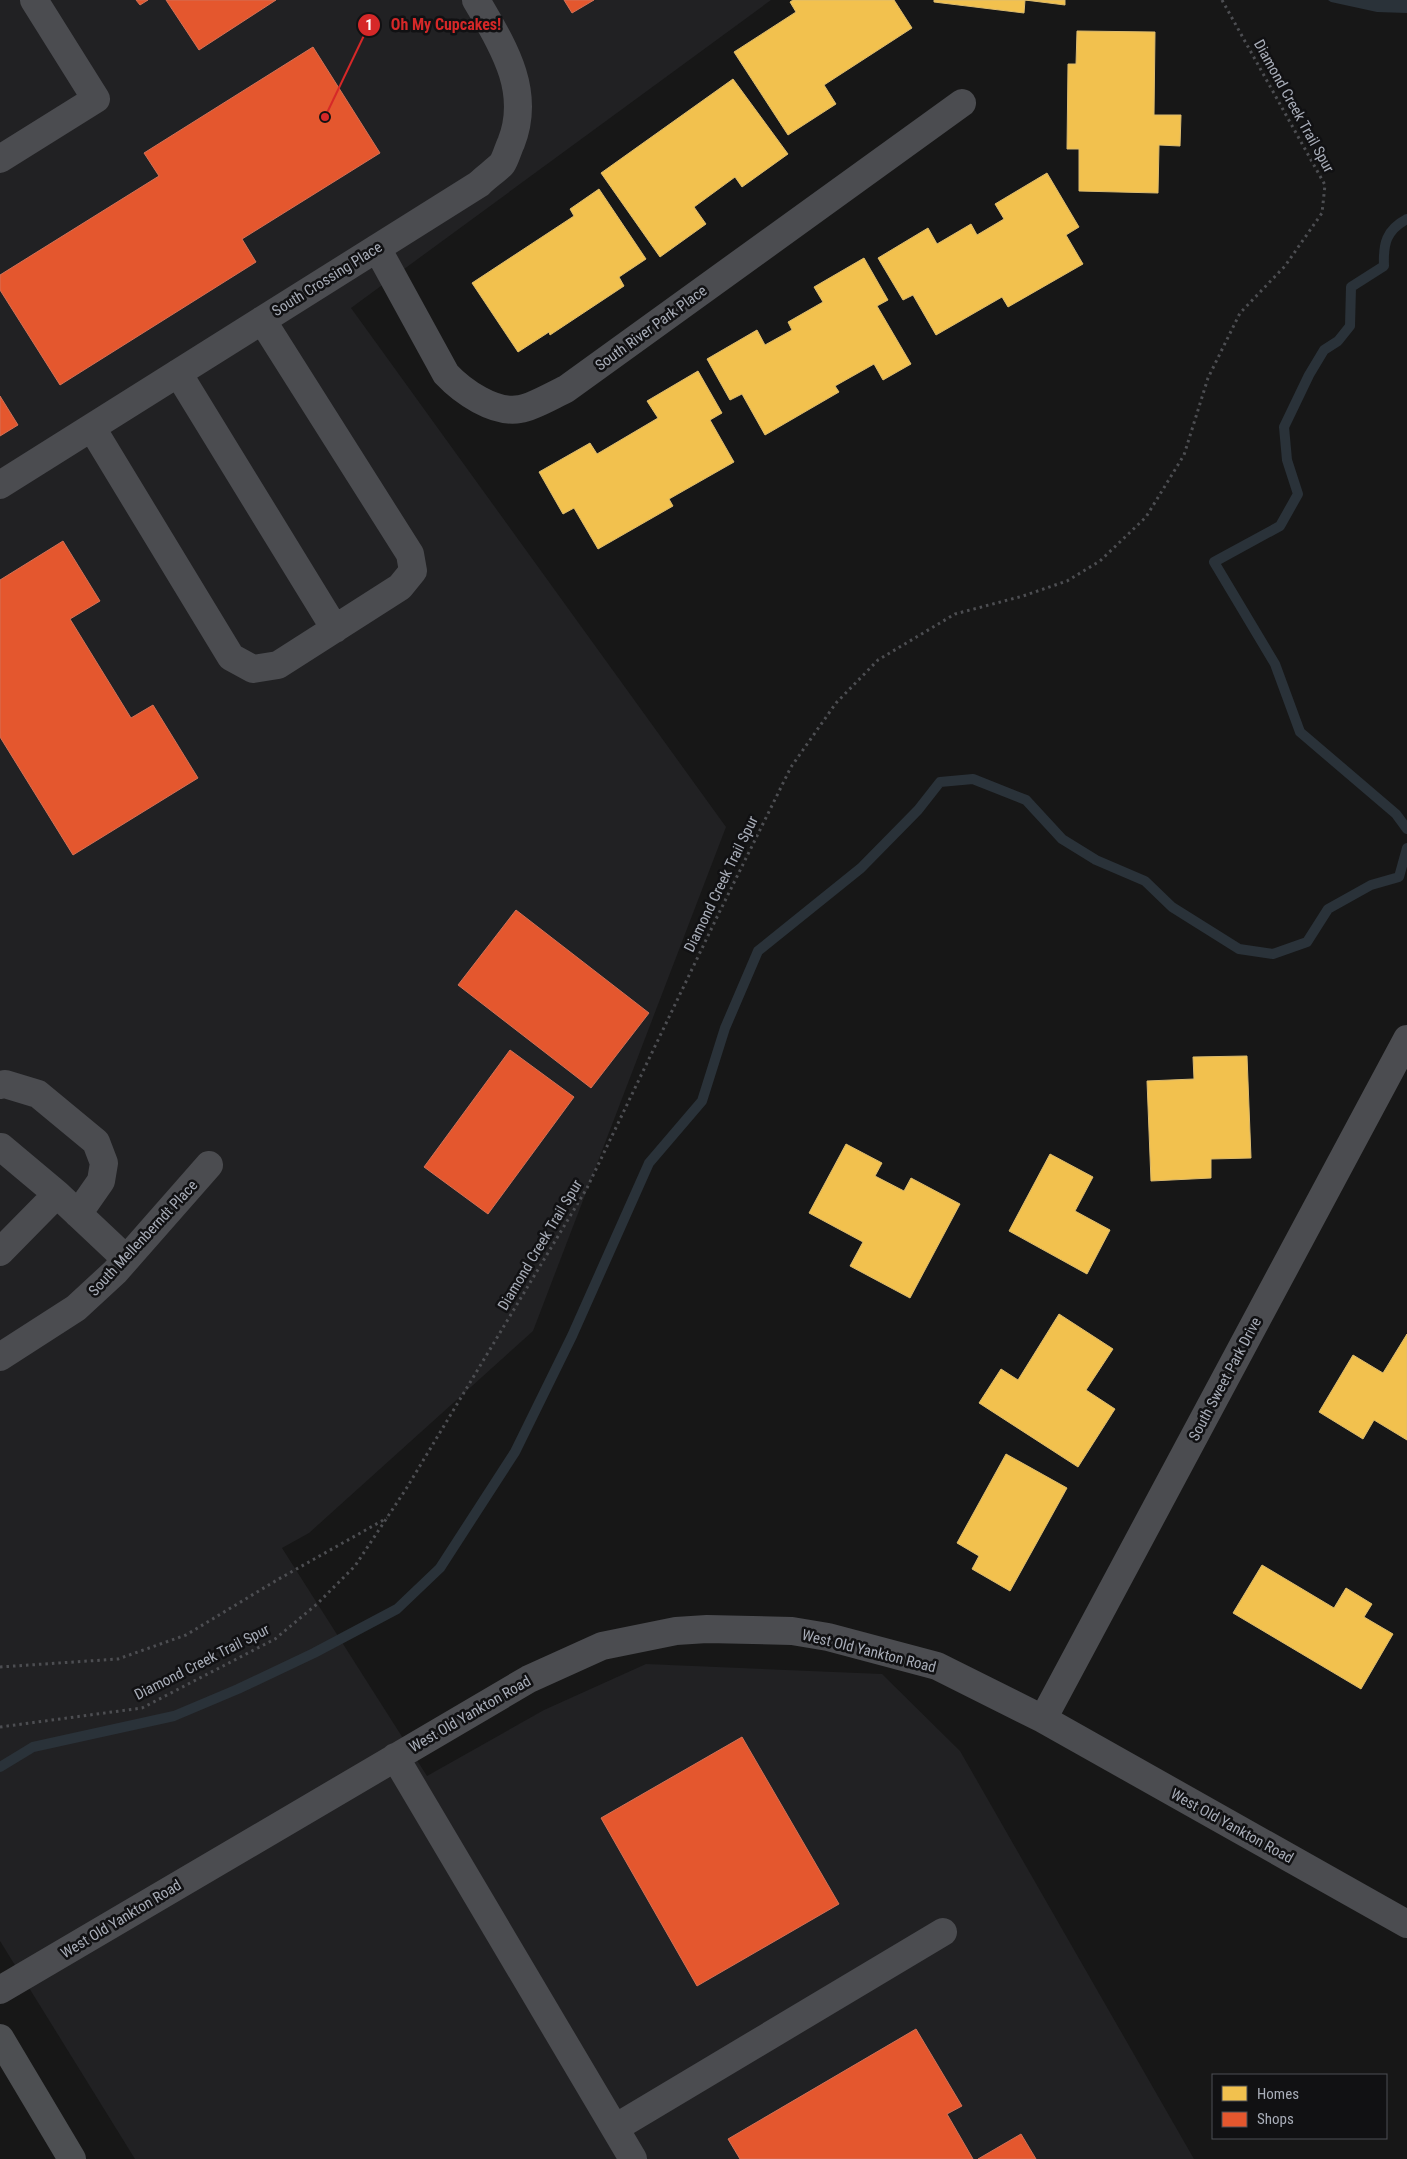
<svg xmlns="http://www.w3.org/2000/svg" width="1407" height="2159" font-family="'Roboto Condensed',sans-serif">
  <style>
    .built { fill: #212123 }
    .water { fill: #2a3239 }
    .homes { fill: #f2c14e; stroke: #dcbb6e }
    .shops { fill: #e4572e; stroke: #d27157 }
    .lines { fill: none; stroke-linecap: round; stroke-linejoin: round }
    .stream { stroke: #2a3239; stroke-width: 10 }
    .path { stroke: #4d4e52; stroke-width: 3; stroke-dasharray: 2.5 4; stroke-linecap: butt }
    .minor { stroke: #4b4c50; stroke-width: 28 }
    .major { stroke: #4d4f52; stroke-width: 28 }
    .labels { text-anchor: middle; stroke-width: 5; stroke-linejoin: round; paint-order: stroke }
    .street-label { font-size: 15px; fill: #a8adb8; stroke: #111113 }
    .leader { fill: none; stroke: #d62828; stroke-width: 2 }
    .callout-dot { fill: #d62828; stroke: #111113; stroke-width: 2 }
    .mark-label { font-size: 15px; text-anchor: middle; font-weight: bold; fill: #fff }
    .callout-label { font-size: 16px; text-anchor: middle; font-weight: bold; fill: #d62828; stroke: #111113; stroke-width: 5; stroke-linejoin: round; paint-order: stroke }
  </style>
  <rect width="100%" height="100%" fill="#171717"/>
  <!-- built -->
  <path class="built" d="M 0,0 L 771,0 L 351,308 L 726,827 L 533,1331 L 309,1533 L 282,1548 L 427,1776 L 544,1710 L 646,1664 L 882,1674 L 960,1751 L 1194,2159 L 135,2159 L 0,1941 Z"/>
  <!-- water -->
  <path class="water" d="M 1328,0 L 1407,0 L 1407,13 L 1377,12 L 1331,2 Z"/>
  <!-- homes -->
  <path class="homes" d="M 793,0 L 894,0 L 912,28 L 824,85 L 836,104 L 788,135 L 734,52 L 796,12 L 790,2 Z
    M 934,0 L 1065,0 L 1065,5 L 1025,0 L 1024,13 L 934,2 Z
    M 1077,31 L 1155,32 L 1154,115 L 1181,115 L 1180,146 L 1159,145 L 1158,193 L 1079,191 L 1079,149 L 1067,149 L 1068,64 L 1076,64 Z
    M 733,79 L 788,154 L 742,187 L 735,177 L 694,207 L 706,224 L 660,257 L 601,173 Z
    M 1047,173 L 1079,227 L 1066,235 L 1083,264 L 1008,307 L 1002,297 L 936,335 L 913,295 L 903,300 L 878,258 L 928,228 L 937,244 L 971,224 L 977,235 L 1004,219 L 995,204 Z
    M 599,189 L 646,259 L 619,277 L 624,286 L 550,335 L 549,332 L 518,352 L 472,283 L 574,216 L 570,209 Z
    M 864,258 L 888,300 L 877,306 L 911,364 L 883,380 L 874,364 L 835,386 L 839,392 L 765,435 L 742,394 L 730,400 L 707,359 L 757,330 L 765,345 L 792,330 L 788,322 L 823,302 L 814,287 Z
    M 698,371 L 722,413 L 710,420 L 734,462 L 669,499 L 673,506 L 598,549 L 574,508 L 563,514 L 539,472 L 590,443 L 597,454 L 658,418 L 647,401 Z
    M 1247,1056 L 1251,1158 L 1211,1159 L 1211,1178 L 1151,1181 L 1147,1081 L 1194,1079 L 1193,1057 Z
    M 846,1144 L 882,1163 L 875,1176 L 904,1191 L 911,1178 L 960,1204 L 910,1298 L 850,1266 L 863,1242 L 809,1213 Z
    M 1050,1154 L 1093,1177 L 1075,1211 L 1110,1230 L 1087,1274 L 1009,1231 Z
    M 1059,1314 L 1113,1349 L 1086,1390 L 1115,1409 L 1078,1467 L 979,1403 L 1001,1369 L 1018,1380 Z
    M 1407,1334 L 1407,1440 L 1374,1420 L 1363,1439 L 1319,1412 L 1353,1355 L 1383,1373 Z
    M 1006,1454 L 1067,1488 L 1010,1591 L 972,1569 L 979,1556 L 957,1543 Z
    M 1262,1565 L 1334,1608 L 1346,1588 L 1372,1604 L 1364,1617 L 1393,1634 L 1361,1689 L 1233,1613 Z"/>
  <!-- shops -->
  <path class="shops" d="M 136,0 L 148,0 L 140,5 Z
    M 166,0 L 276,0 L 199,50 Z
    M 564,0 L 594,0 L 572,13 Z
    M 313,47 L 380,153 L 242,239 L 256,262 L 60,385 L 0,290 L 0,275 L 159,176 L 144,153 Z
    M 0,396 L 18,425 L 0,436 Z
    M 63,541 L 100,601 L 70,619 L 131,718 L 153,705 L 198,778 L 73,855 L 0,737 L 0,580 Z
    M 516,910 L 649,1013 L 591,1088 L 458,985 Z
    M 510,1050 L 574,1097 L 488,1214 L 424,1167 Z
    M 742,1737 L 839,1904 L 697,1986 L 601,1818 Z
    M 916,2029 L 962,2106 L 947,2114 L 973,2159 L 740,2159 L 728,2139 Z
    M 1021,2134 L 1036,2159 L 978,2159 Z"/>
  <g class="lines">
    <!-- stream -->
    <path class="stream" d="M 1407,219 C 1386,230 1383,244 1384,266 L 1351,287 L 1350,326 L 1338,341 L 1324,350 L 1309,375 L 1284,427 L 1287,460 L 1298,494 L 1280,526 L 1214,562 L 1275,664 L 1300,732 L 1396,814 L 1407,829
      M 0,1767 L 33,1747 L 174,1716 L 238,1689 L 314,1653 L 397,1609 L 440,1568 L 515,1452 L 572,1336 L 649,1163 L 702,1101 L 725,1028 L 758,951 L 861,868 L 918,810 L 940,782 L 973,779 L 1026,800 L 1062,839 L 1096,860 L 1145,881 L 1172,907 L 1239,949 L 1273,954 L 1307,942 L 1328,909 L 1371,885 L 1399,877 L 1407,848"/>
    <!-- path -->
    <path class="path" d="M 0,1667 L 118,1659 L 186,1635 L 277,1580 L 387,1518
      M 0,1727 L 142,1708 L 275,1639 L 317,1604 L 355,1566 L 406,1489 L 587,1188 L 718,915 L 791,767 L 836,703 L 878,660 L 955,614 L 1023,596 L 1067,581 L 1100,561 L 1146,517 L 1184,455 L 1208,378 L 1240,313 L 1285,266 L 1322,213 L 1325,185 L 1222,0"/>
    <!-- minor -->
    <path class="minor" d="M 0,159 L 96,99 L 34,0
      M 377,248 L 446,374 C 462,391 494,414 520,409 C 533,407 553,395 566,389 L 962,103
      M 178,373 L 335,629
      M 92,428 L 231,657 L 253,669 L 278,665 L 400,587 L 413,571 L 410,554 L 262,320
      M 0,485 L 479,184 C 486,177 495,171 502,164 C 506,158 508,149 511,143 C 532,90 502,45 476,0
      M 0,1085 L 5,1084 L 38,1094 L 96,1142 L 104,1163 L 101,1181 L 78,1214
      M 1,1147 L 57,1194
      M 0,1252 L 57,1194 L 126,1259
      M 0,1357 L 76,1308 L 115,1272 L 209,1165
      M 1043,1719 L 1407,1039
      M 395,1757 L 633,2159
      M 0,1990 L 529,1679 L 602,1646 L 676,1631 L 707,1629 L 792,1631 L 828,1637 L 937,1666 L 1043,1719 L 1407,1924
      M 615,2128 L 943,1932"/>
    <!-- major -->
    <path class="major" d="M 0,2038 L 72,2159"/>
  </g>
  <g class="labels">
    <!-- street labels -->
    <g class="street-label">
      <text transform="translate(1294 106) rotate(61)" y="5">Diamond Creek Trail Spur</text>
      <text transform="translate(327 279) rotate(-32)" y="5">South Crossing Place</text>
      <text transform="translate(651 328) rotate(-36)" y="5">South River Park Place</text>
      <text transform="translate(721 884) rotate(-64)" y="5">Diamond Creek Trail Spur</text>
      <text transform="translate(143 1238) rotate(-47)" y="5">South Mellenberndt Place</text>
      <text transform="translate(540 1245) rotate(-59)" y="5">Diamond Creek Trail Spur</text>
      <text transform="translate(1225 1379) rotate(-62)" y="5">South Sweet Park Drive</text>
      <text transform="translate(869 1651) rotate(14)" y="5">West Old Yankton Road</text>
      <text transform="translate(202 1662) rotate(-27)" y="5">Diamond Creek Trail Spur</text>
      <text transform="translate(470 1714) rotate(-30)" y="5">West Old Yankton Road</text>
      <text transform="translate(1232 1826) rotate(29)" y="5">West Old Yankton Road</text>
      <text transform="translate(121 1919) rotate(-31)" y="5">West Old Yankton Road</text>
    </g>
  </g>
  <!-- callouts -->
  <path class="leader" d="M325 117L369 25"/>
  <g class="callout-dot">
    <circle cx="325" cy="117" r="5"/>
    <circle cx="369" cy="25" r="12"/>
  </g>
  <g class="mark-label">
    <text x="369" y="30">1</text>
  </g>
  <g class="callout-label">
    <text x="446" y="30">Oh My Cupcakes!</text>
  </g>
  <!-- legend -->
  <rect x="1212" y="2074" width="175" height="65" fill="#111113" stroke="#4d4f55"/>
  <rect x="1222" y="2086" width="25" height="15" fill="#f2c14e" stroke="#4d4f55"/>
  <text x="1257" y="2099" font-size="15" fill="#a8adb8">Homes</text>
  <rect x="1222" y="2112" width="25" height="15" fill="#e4572e" stroke="#4d4f55"/>
  <text x="1257" y="2124" font-size="15" fill="#a8adb8">Shops</text>
</svg>
